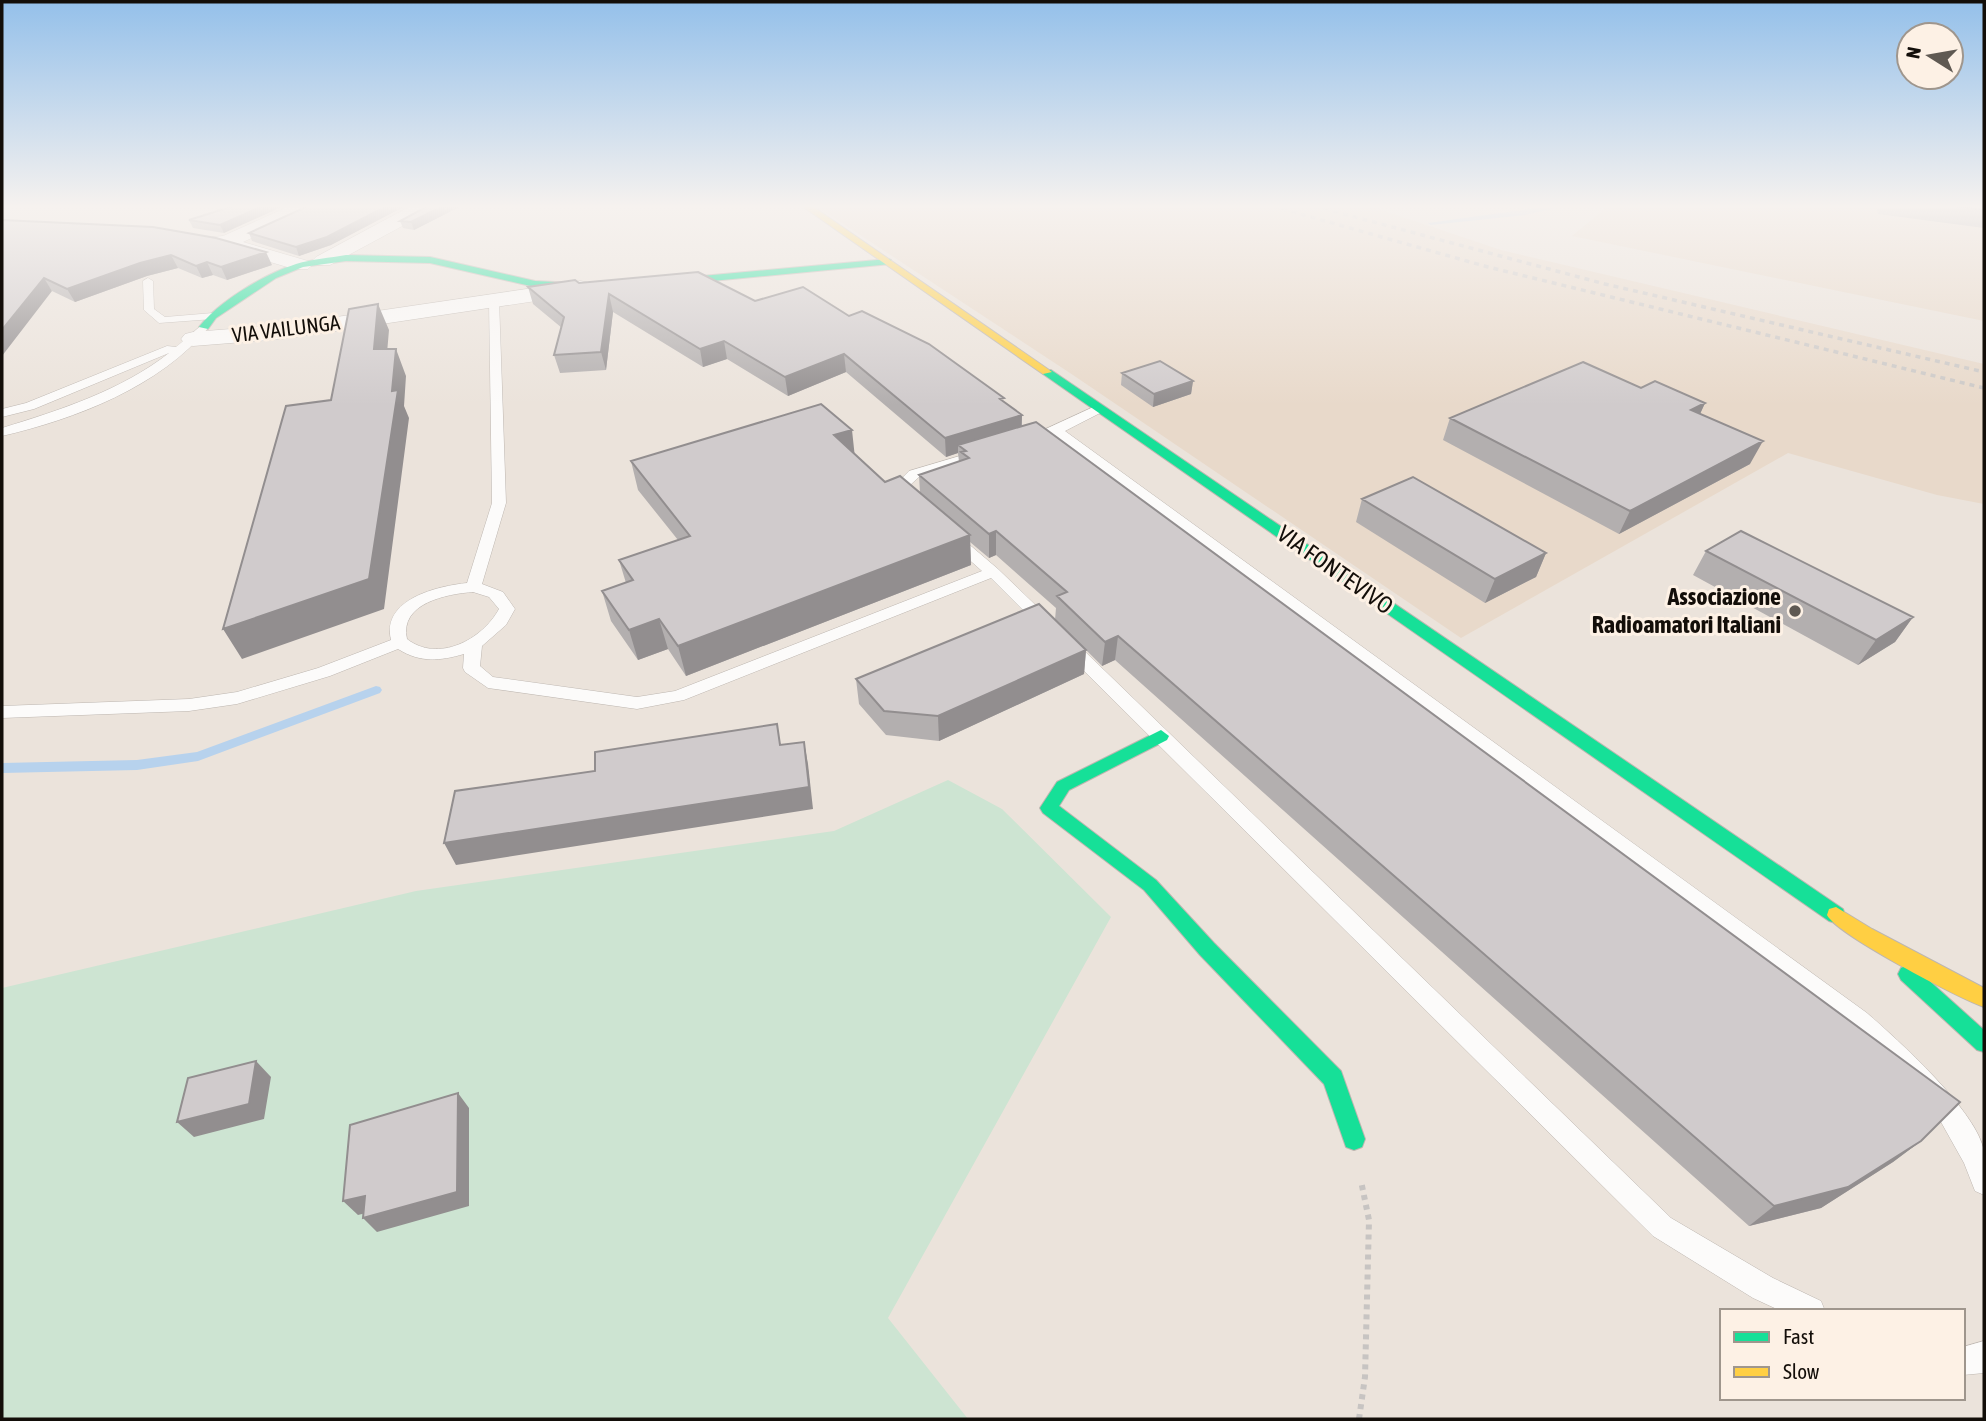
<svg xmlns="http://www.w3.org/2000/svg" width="1986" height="1421" font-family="'Asap Condensed',sans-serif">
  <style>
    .built { fill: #e8d9ca }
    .green { fill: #cde4d2 }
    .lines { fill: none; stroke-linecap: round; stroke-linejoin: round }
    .stream { fill: #b7d2ed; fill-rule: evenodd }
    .lane-casing { stroke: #bdb6b0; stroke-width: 1 }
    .street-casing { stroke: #bdb6b0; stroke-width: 1 }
    .fast-casing { stroke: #bdb6b0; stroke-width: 2 }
    .slow-casing { stroke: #bdb6b0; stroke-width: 2 }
    .path { stroke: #c7c4c2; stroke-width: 6; stroke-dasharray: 5 5; stroke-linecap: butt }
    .lane { fill: #fcfbfa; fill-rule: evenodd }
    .street { fill: #fcfbfa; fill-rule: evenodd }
    .fast { fill: #16e098; fill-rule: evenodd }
    .slow { fill: #ffcf43; fill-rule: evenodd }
    .rail { stroke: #cbc8c6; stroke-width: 3.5; stroke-dasharray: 5 5; stroke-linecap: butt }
    .wall { fill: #b3afaf }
    .shaded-wall { fill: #928e8f }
    .building { fill: #d0cbcc; stroke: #928e8f; stroke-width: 2 }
    .poi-dot { fill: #5f5952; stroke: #fdf1e5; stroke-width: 2.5 }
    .labels { text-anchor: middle; stroke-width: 6; stroke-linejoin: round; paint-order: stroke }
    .far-street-label { font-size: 21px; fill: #130e09; stroke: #fdf1e5 }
    .street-label { font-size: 24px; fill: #130e09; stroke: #fdf1e5 }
    .poi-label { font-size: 24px; font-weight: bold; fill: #130e09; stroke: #fdf1e5; text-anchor: end }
  </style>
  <rect width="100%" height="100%" fill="#ebe3db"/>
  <!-- built -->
  <path class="built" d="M 816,206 L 1370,206 L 1501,250 L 1984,364 L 1984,504 L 1937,495 L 1788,453 L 1461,638 L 1073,375 Z
    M 1608,206 L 1984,206 L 1984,321 L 1572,236 Z"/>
  <!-- green -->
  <path class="green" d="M 948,780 L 1002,809 L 1111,917 L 888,1318 L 968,1419 L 2,1419 L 2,988 L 416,891 L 834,831 Z"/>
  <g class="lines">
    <!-- stream -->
    <path class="stream" d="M 1552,206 L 1565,206 L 1525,215 L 1431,225 L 1428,223 Z
      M 376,686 L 380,687 L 382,690 L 380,693 L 198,761 L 137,770 L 2,773 L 2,763 L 137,760 L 197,752 Z"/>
    <defs>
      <path id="lane" d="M 148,278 L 153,281 L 154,309 L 165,317 L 213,313 L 218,316 L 213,319 L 159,323 L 144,310 L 143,281 Z
        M 494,297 L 499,300 L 506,503 L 482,584 L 503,592 L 515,609 L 506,625 L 482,646 L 480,666 L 493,677 L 637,697 L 675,691 L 982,571 L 948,541 L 946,538 L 948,535 L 958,535 L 998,569 L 1054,623 L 1052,627 L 1040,627 L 991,578 L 684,700 L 637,709 L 488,688 L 465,672 L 463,668 L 464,654 C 440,661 420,663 398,649 L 330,676 L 237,704 L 189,711 L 2,718 L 2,706 L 189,699 L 237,692 L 318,668 L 391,640 C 381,599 438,586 467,583 L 492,503 L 489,300 ZM 473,592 L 489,597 L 499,609 C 482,640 438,663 407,639 C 399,603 447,594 473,592 Z
        M 203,324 L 209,327 C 160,387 75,419 2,436 L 2,428 C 60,410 120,391 169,353 L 34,409 L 2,417 L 2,409 L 26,403 L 167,346 L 176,347 Z
        M 1100,404 L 1106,408 L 1104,411 L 1065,431 L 1867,1013 C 1898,1040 1977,1111 1984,1151 C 1986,1165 1984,1181 1984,1195 L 1975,1191 L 1964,1163 L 1941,1122 L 1907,1082 L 1851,1027 L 1054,436 L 1030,443 L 1024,439 Z
        M 980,450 L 985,451 L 985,457 L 919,477 L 909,486 L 915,499 L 913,502 L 903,502 L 895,485 L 909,471 Z
        M 1068,640 L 1074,641 L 1671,1218 L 1773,1278 L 1821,1301 L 1825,1311 L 1781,1311 L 1753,1298 L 1653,1236 L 1062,649 L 1060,645 L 1062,641 Z
        M 1984,1341 L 1984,1373 L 1963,1375 L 1963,1347 Z"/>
      <path id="street" d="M 290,206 L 316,206 L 313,210 L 243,242 L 308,261 L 312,265 L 308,269 L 294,269 L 212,245 L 209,241 L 212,237 L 223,236 Z
        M 411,206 L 435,206 L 432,210 L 330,265 L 316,265 L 312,261 L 316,257 Z
        M 581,281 L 589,283 L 592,288 L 589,293 L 282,339 L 193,346 L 185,344 L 181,339 L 185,334 L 193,332 L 282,325 Z"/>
      <path id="fast" d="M 346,255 L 430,257 L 535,281 L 595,284 L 600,287 L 595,290 L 535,287 L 430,263 L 346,261 L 303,267 L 276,278 L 216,318 L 208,329 L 199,327 C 219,301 265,274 296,264 C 312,259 330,258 346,255 Z
        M 888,259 L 891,260 L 891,264 L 659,286 L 654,283 L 659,280 Z
        M 1043,370 L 1051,370 L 1843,909 L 1845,915 L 1843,921 L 1836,923 L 1829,921 L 1043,374 Z
        M 1161,730 L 1169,736 L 1167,740 L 1069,790 L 1059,806 L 1156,880 L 1214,943 L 1341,1071 L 1365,1139 L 1362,1147 L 1354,1150 L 1346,1147 L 1324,1084 L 1200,955 L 1144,890 L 1043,813 L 1040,808 L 1057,782 Z
        M 1908,965 L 1915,968 L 1984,1030 L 1984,1052 L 1977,1050 L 1901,980 L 1898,974 L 1901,968 Z"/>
      <path id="slow" d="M 802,206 L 812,206 L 1052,372 L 1043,374 Z
        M 1836,907 L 1872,929 L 1984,988 L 1984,1007 C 1960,999 1836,934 1827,915 L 1829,909 Z"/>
    </defs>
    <!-- lane casing -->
    <use href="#lane" class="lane-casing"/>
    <!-- street casing -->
    <use href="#street" class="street-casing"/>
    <!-- fast casing -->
    <use href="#fast" class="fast-casing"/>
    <!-- slow casing -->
    <use href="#slow" class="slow-casing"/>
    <!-- path -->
    <path class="path" d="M 1359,1419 L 1365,1377 L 1369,1220 L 1361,1181"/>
    <!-- lane -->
    <use href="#lane" class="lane"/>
    <!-- street -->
    <use href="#street" class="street"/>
    <!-- fast -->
    <use href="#fast" class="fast"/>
    <!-- slow -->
    <use href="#slow" class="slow"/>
    <!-- rail -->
    <path class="rail" d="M 1272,206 L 1488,267 L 1984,388
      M 1314,206 L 1605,284 L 1984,372"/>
  </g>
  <!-- wall -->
  <path class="wall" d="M 233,206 L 224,233 L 193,228 L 189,220 Z
    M 308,206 L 405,206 L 331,245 L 299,256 L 252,241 L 249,233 Z
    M 428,206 L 461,206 L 414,230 L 403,228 L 400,221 Z
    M 1876,206 L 1984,206 L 1984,228 L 1878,214 Z
    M 2,220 L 272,265 L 227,280 L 213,275 L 202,278 L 178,268 L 147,276 L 75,302 L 52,291 Z
    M 579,283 L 755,301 L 849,316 L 1004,402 L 1022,415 L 1022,426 L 1921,1141 L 1893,1162 L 1821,1208 L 1749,1226 L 1115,660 L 1102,666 L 1086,650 L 1084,674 L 939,741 L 886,735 L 859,704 L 856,679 L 1055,620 L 1056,608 L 996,555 L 989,558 L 970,542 L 971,565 L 686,676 L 668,649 L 638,660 L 611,621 L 602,591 L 626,583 L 619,560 L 678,540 L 638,490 L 631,461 L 854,453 L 885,482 L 920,493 L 919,475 L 959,462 L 958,453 L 946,457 L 846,372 L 788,396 L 727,359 L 703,367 L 613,312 L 606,370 L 560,373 L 554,355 L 562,328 L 533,304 L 528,287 Z
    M 1122,373 L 1193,381 L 1191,394 L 1153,407 L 1121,385 Z
    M 1641,388 L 1705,403 L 1700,414 L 1750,464 L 1619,534 L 1443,440 L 1450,418 Z
    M 1362,499 L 1546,553 L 1536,577 L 1485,603 L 1356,522 Z
    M 1706,551 L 1913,617 L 1895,642 L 1858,665 L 1693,575 Z"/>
  <!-- shaded-wall -->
  <path class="shaded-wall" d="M 263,206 L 284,206 L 224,233 L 220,225 Z
    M 387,206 L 405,206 L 331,245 L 299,256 L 296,247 Z
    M 443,206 L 461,206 L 414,230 L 411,222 Z
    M 266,252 L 272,265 L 227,280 L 221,267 Z
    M 171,255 L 178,268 L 147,276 L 75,302 L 67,289 L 140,263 Z
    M 207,262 L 213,275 L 202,278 L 196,266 Z
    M 44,278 L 52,291 L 2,356 L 2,330 Z
    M 609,294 L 613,312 L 606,370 L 601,352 Z
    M 378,304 L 389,330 L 385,376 L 374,349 Z
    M 724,341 L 727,359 L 703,367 L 700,349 Z
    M 396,349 L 406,376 L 404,406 L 409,418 L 384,609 L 242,659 L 223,629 L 392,391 Z
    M 844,354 L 846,372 L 788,396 L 785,377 Z
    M 1193,381 L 1191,394 L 1153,407 L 1154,394 Z
    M 1705,403 L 1695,425 L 1691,410 Z
    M 1022,415 L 1021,434 L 958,445 L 958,453 L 946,457 L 945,438 Z
    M 852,430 L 855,458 L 834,435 Z
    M 1763,441 L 1750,464 L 1619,534 L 1630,511 Z
    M 996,531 L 996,555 L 989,558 L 989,534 Z
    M 970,535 L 971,565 L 686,676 L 678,646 Z
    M 1546,553 L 1536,577 L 1485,603 L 1495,579 Z
    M 1913,617 L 1895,642 L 1858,665 L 1876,640 Z
    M 659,619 L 668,649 L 638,660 L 629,630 Z
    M 1118,636 L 1115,660 L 1102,666 L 1105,642 Z
    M 1086,650 L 1084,674 L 939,741 L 938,716 Z
    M 804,742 L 808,764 L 813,809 L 456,865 L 444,843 Z
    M 256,1061 L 271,1077 L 264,1119 L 194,1137 L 177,1122 Z
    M 458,1093 L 469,1108 L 469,1206 L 377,1232 L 363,1218 Z
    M 1921,1141 L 1893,1162 L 1821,1208 L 1749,1226 L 1774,1206 Z
    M 365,1196 L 378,1210 L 358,1215 L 343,1201 Z"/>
  <!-- building -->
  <path class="building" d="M 233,206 L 263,206 L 220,225 L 189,220 Z
    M 308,206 L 387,206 L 327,237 L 296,247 L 249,233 Z
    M 428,206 L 443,206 L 411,222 L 400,221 Z
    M 1956,206 L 1984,206 L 1984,210 Z
    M 2,220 L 153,227 L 216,238 L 266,252 L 221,267 L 207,262 L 196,266 L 171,255 L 140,263 L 67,289 L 44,278 L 2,330 Z
    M 698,272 L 755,301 L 803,287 L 849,316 L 862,311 L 929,344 L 1004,398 L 1000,399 L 1022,415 L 945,438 L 844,354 L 785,377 L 724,341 L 700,349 L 609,294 L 601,352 L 554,355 L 564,317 L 528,287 L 575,280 L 579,283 Z
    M 378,304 L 374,349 L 396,349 L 392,391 L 398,390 L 369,579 L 223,629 L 286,406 L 331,400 L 349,309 Z
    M 1160,361 L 1193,381 L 1154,394 L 1122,373 Z
    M 1583,362 L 1641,388 L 1655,381 L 1705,403 L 1691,410 L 1763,441 L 1630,511 L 1450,418 Z
    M 821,404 L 852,430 L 834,435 L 885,482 L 900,476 L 970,535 L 678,646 L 659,619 L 629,630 L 602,591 L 633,580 L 619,560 L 690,536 L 631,461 Z
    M 1036,422 L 1960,1102 L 1921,1141 L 1848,1187 L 1774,1206 L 1118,636 L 1105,642 L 1057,596 L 1067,592 L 996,531 L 989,534 L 919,475 L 969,458 L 961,452 L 966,451 L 958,445 Z
    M 1413,477 L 1546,553 L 1495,579 L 1362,499 Z
    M 1741,531 L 1913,617 L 1876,640 L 1706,551 Z
    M 1039,604 L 1086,650 L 938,716 L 884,711 L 856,679 Z
    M 777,724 L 780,745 L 804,742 L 809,787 L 444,843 L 455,791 L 595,771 L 595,752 Z
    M 256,1061 L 249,1104 L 177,1122 L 188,1078 Z
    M 458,1093 L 457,1192 L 363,1218 L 365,1196 L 343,1201 L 350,1125 Z"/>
  <!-- sky -->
  <linearGradient id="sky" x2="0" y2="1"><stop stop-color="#94c0ea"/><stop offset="0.51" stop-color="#f6f2ef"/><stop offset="1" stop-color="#f6f2ef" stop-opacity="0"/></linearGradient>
  <rect width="1986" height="405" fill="url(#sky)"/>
  <!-- markers -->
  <circle class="poi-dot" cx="1795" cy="611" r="7"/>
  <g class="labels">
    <!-- far-street labels -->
    <g class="far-street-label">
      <text transform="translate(286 329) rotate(-7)" y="7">VIA VAILUNGA</text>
    </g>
    <!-- street labels -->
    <g class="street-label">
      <text transform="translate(1335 570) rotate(35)" y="8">VIA FONTEVIVO</text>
    </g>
    <!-- poi labels -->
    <g class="poi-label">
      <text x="1781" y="605">Associazione<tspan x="1781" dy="28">Radioamatori Italiani</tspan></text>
    </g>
  </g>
  <!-- border -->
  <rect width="1986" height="1421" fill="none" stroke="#130e09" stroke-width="7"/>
  <!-- legend -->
  <rect x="1720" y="1309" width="245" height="91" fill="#fdf1e5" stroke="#9f968d" stroke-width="2"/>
  <rect x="1734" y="1332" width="35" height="10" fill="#16e098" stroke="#9f968d" stroke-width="2"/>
  <text x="1783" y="1344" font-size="21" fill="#130e09">Fast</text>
  <rect x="1734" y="1367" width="35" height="10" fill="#ffcf43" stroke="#9f968d" stroke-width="2"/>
  <text x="1783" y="1379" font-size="21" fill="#130e09">Slow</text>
  <!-- north arrow -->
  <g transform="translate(1930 56) rotate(281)"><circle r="33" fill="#fdf1e5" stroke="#9f968d" stroke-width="2"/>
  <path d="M0-5L12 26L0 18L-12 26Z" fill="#5f5952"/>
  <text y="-10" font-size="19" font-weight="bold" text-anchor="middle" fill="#130e09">N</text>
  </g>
</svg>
